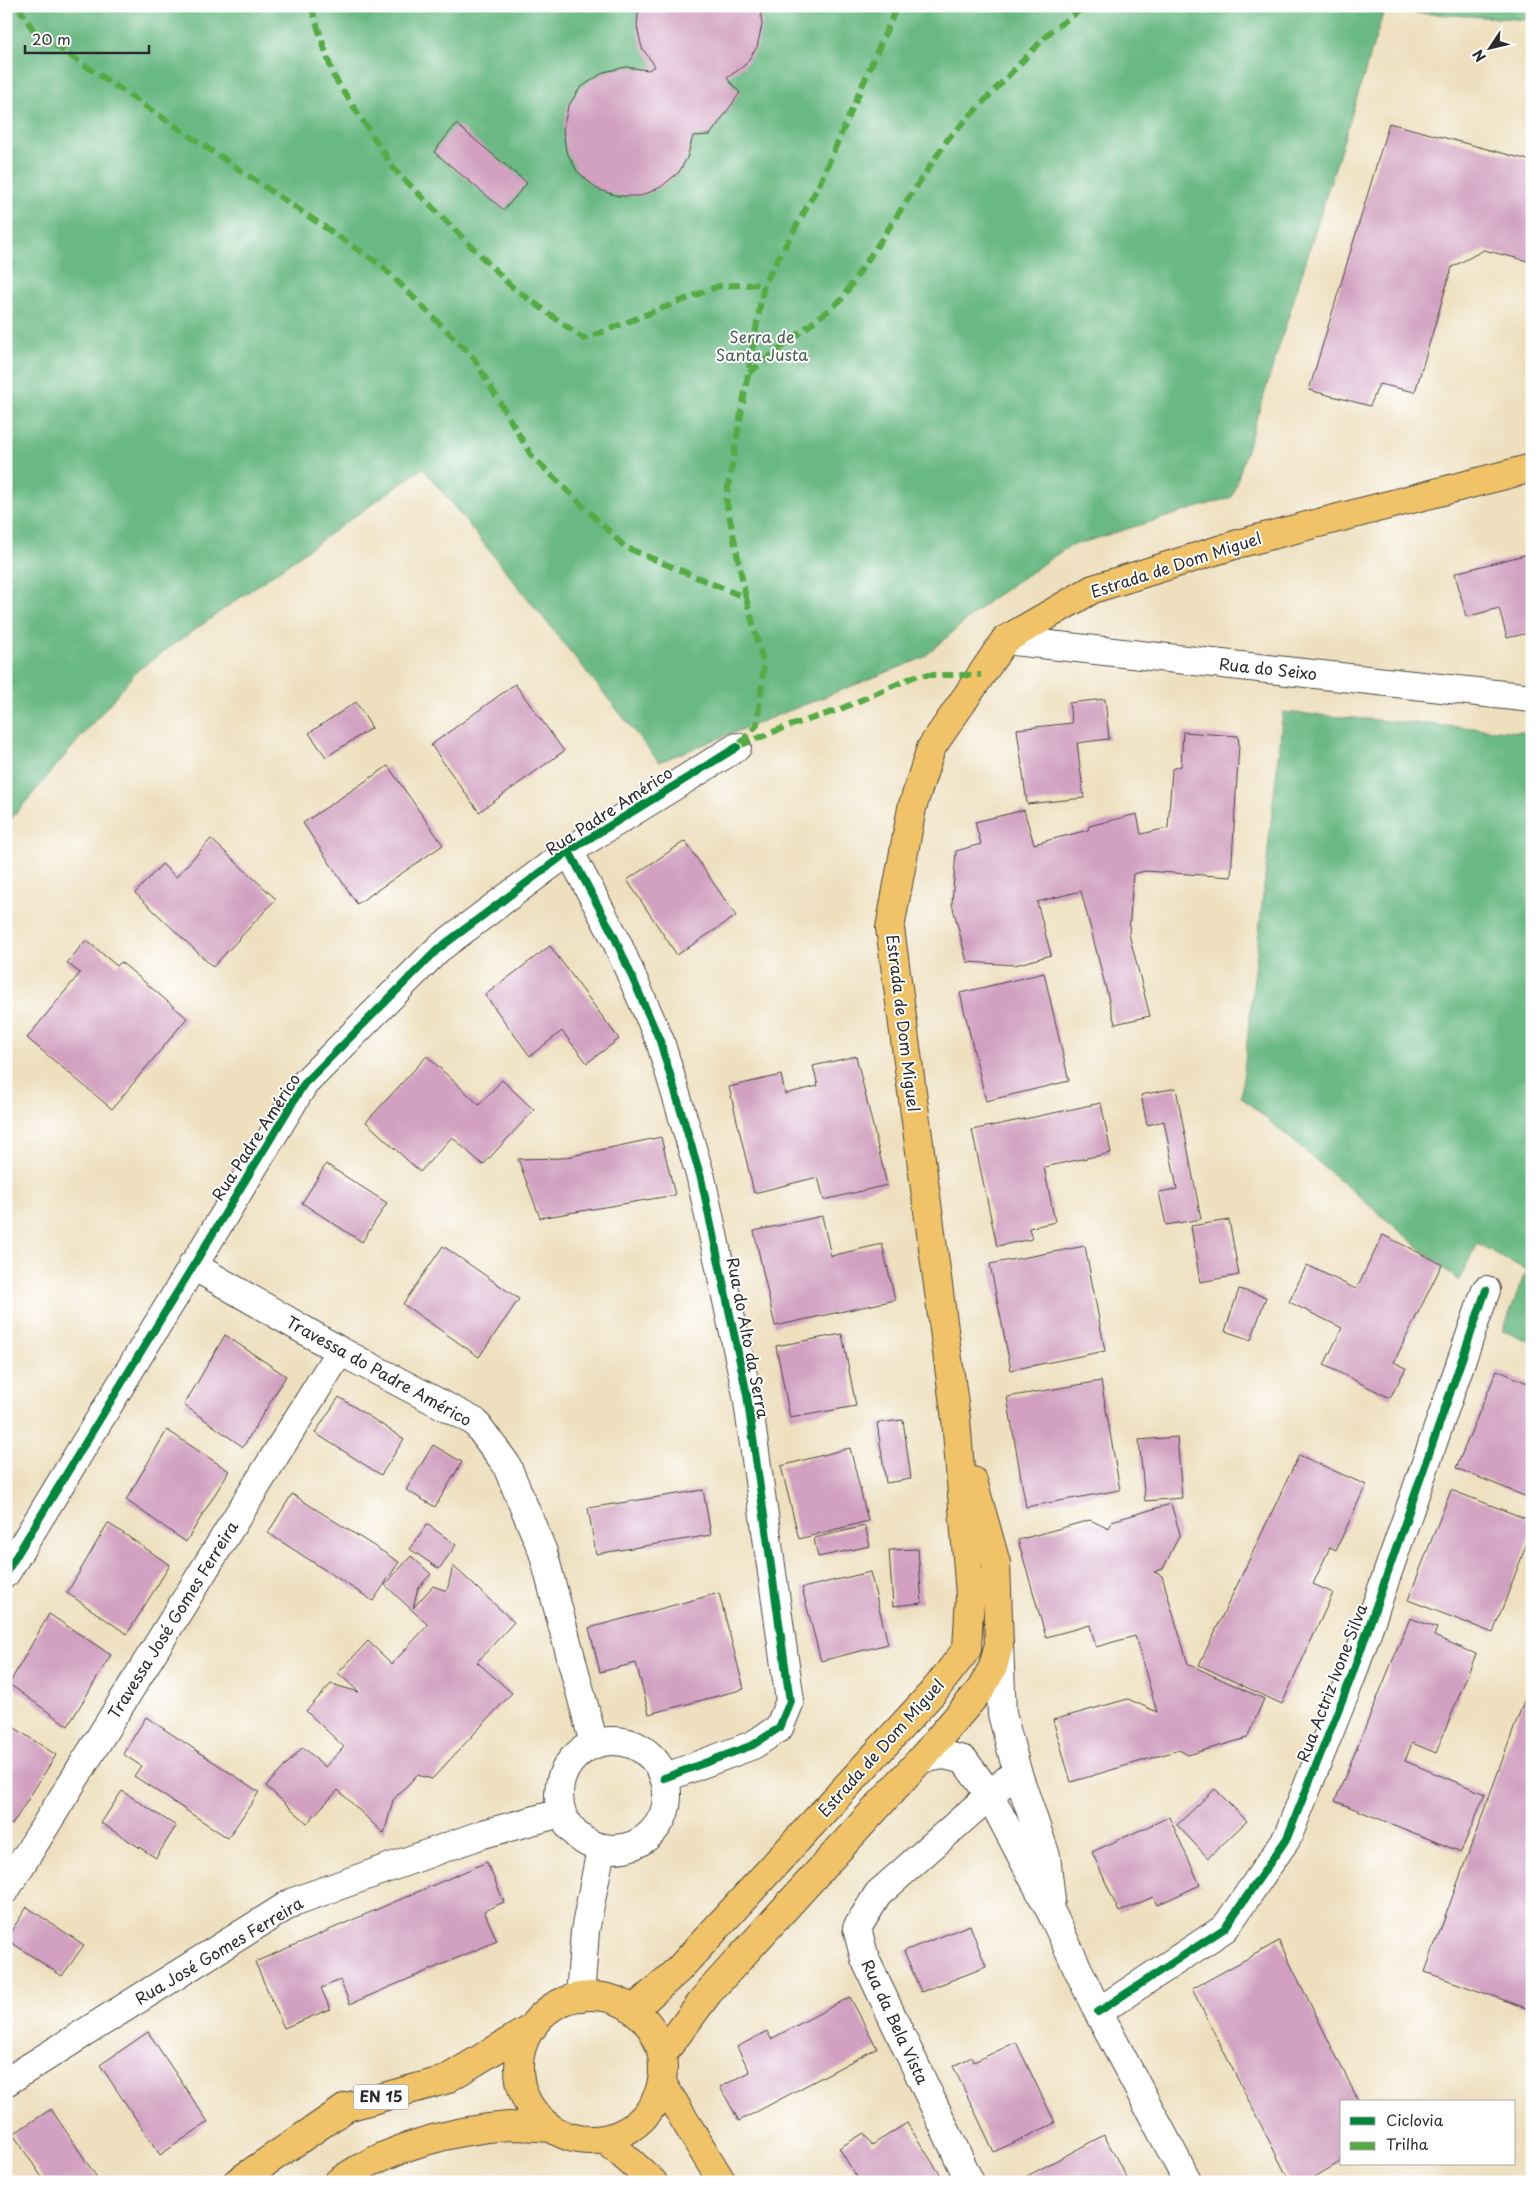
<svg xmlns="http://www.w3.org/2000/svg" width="1538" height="2188" font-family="'Playpen Sans',sans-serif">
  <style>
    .forest { fill: #6bb984; stroke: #4b7258 }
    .building { fill: #d2a1c1 }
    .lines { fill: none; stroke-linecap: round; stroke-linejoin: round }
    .minor-casing { stroke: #484641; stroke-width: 30 }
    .major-casing { stroke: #484641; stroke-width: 30 }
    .minor { stroke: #fff; stroke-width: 28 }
    .major { stroke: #f1c369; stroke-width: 28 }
    .quiet { stroke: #54ab44; stroke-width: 6; stroke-dasharray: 12 6; stroke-linecap: butt }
    .cycleway-casing { stroke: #fff; stroke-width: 11 }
    .cycleway { stroke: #00873e; stroke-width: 8 }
    .labels { text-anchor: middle; stroke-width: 4; stroke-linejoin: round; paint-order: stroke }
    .shield { fill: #fff; stroke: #6b6b6b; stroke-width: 1 }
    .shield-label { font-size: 15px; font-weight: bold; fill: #2b2b2b }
    .park-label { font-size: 16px; fill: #465f4d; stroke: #fff }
    .street-label { font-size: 16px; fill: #2b2b2b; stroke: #fff }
  </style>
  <rect width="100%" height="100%" fill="#fff"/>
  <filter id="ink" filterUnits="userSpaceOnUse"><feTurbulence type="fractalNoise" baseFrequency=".02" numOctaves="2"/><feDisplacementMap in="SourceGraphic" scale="10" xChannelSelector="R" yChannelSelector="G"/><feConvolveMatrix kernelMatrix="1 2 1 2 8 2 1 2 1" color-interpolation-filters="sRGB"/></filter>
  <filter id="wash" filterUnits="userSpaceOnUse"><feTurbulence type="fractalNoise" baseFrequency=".0096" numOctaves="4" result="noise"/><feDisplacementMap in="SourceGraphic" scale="20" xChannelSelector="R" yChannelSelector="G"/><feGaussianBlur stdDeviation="1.12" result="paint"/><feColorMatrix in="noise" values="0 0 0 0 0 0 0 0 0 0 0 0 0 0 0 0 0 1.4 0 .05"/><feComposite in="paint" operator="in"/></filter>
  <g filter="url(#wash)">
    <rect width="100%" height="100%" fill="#eee0bf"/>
    <!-- forest -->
    <path class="forest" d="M 6,6 L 1532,6 L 1532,20 L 1384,11 L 1232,497 L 1068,547 L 990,600 L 923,658 L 659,762 L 423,468 L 138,670 L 6,825 Z
      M 1283,712 L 1532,733 L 1532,1342 L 1503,1331 L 1526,1270 L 1477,1243 L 1459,1281 L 1241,1097 Z"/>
    <g id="blocks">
      <!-- building -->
      <path class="building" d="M 639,6 L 760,6 L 762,25 L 757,47 L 745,65 L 727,78 L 740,93 L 710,135 L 693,136 L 687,158 L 679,172 L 661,187 L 641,196 L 618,196 L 597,189 L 577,171 L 566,151 L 563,129 L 568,107 L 580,88 L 604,72 L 626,67 L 648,70 L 655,66 L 642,48 L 637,27 Z
        M 1389,123 L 1532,161 L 1532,262 L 1484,250 L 1452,267 L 1415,392 L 1379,384 L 1370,406 L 1309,390 Z
        M 456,124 L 527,183 L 504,210 L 434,152 Z
        M 1532,553 L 1532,632 L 1507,638 L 1499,608 L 1466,617 L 1455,573 Z
        M 515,684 L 564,751 L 479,812 L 431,745 Z
        M 1105,699 L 1109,739 L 1077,743 L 1084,798 L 1027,804 L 1017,729 L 1072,723 L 1069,703 Z
        M 356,702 L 372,728 L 326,757 L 309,733 Z
        M 1183,732 L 1238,736 L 1239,744 L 1231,877 L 1145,871 L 1133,874 L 1129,934 L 1150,1016 L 1115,1024 L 1081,891 L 1037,902 L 1051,955 L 1015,965 L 967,962 L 952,904 L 956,851 L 981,844 L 975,822 L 1024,810 L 1034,844 L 1088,830 L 1089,826 L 1137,814 L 1141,834 L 1168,828 L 1172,769 L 1181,766 Z
        M 388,766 L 443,845 L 357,904 L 303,823 Z
        M 211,839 L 276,899 L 213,967 L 135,893 L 162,864 L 176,877 Z
        M 685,841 L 736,916 L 677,955 L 627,880 Z
        M 86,940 L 117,966 L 121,962 L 187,1018 L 112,1109 L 27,1038 L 80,973 L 67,963 Z
        M 550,946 L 619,1039 L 587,1063 L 562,1031 L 530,1056 L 485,995 Z
        M 1044,973 L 1069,1081 L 986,1101 L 960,993 Z
        M 427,1056 L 479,1105 L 502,1080 L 534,1110 L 483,1165 L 452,1137 L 420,1172 L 366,1122 Z
        M 856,1056 L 887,1185 L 824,1200 L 818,1177 L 754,1193 L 729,1087 L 781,1075 L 785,1094 L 818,1086 L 813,1066 Z
        M 1176,1088 L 1201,1219 L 1166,1225 L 1159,1192 L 1177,1189 L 1164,1121 L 1147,1125 L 1141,1095 Z
        M 1101,1103 L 1111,1153 L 1044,1167 L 1055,1222 L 1029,1228 L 1032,1239 L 997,1246 L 972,1130 Z
        M 661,1137 L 675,1195 L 540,1218 L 518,1159 L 562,1158 Z
        M 326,1164 L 387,1203 L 362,1242 L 302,1203 Z
        M 822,1216 L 831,1256 L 882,1244 L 895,1300 L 775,1326 L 754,1231 Z
        M 1229,1220 L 1239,1275 L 1200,1282 L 1191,1226 Z
        M 1383,1235 L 1442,1264 L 1394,1362 L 1406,1368 L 1390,1398 L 1324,1365 L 1342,1328 L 1289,1302 L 1307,1265 L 1356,1289 Z
        M 443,1246 L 519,1299 L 479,1357 L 403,1304 Z
        M 1085,1246 L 1105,1351 L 1011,1370 L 990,1264 Z
        M 1239,1289 L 1266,1297 L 1251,1340 L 1225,1331 Z
        M 842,1334 L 856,1406 L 790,1418 L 776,1346 Z
        M 225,1335 L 286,1376 L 243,1447 L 184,1405 Z
        M 1497,1370 L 1532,1385 L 1532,1499 L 1456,1468 Z
        M 1101,1381 L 1120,1490 L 1026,1507 L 1007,1397 Z
        M 339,1397 L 404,1439 L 381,1475 L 315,1433 Z
        M 903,1420 L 911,1479 L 886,1483 L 877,1423 Z
        M 167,1430 L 229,1471 L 186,1542 L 126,1500 Z
        M 1177,1437 L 1182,1498 L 1145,1501 L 1139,1440 Z
        M 433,1445 L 462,1462 L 435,1507 L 406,1490 Z
        M 850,1448 L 868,1521 L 799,1539 L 781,1466 Z
        M 1299,1455 L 1366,1485 L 1336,1550 L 1330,1547 L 1313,1584 L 1333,1593 L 1282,1704 L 1199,1665 Z
        M 703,1490 L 711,1535 L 596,1554 L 588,1508 Z
        M 1451,1490 L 1532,1521 L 1532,1530 L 1493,1633 L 1408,1600 Z
        M 292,1494 L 399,1562 L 373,1601 L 268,1533 Z
        M 1171,1504 L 1180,1534 L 1163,1569 L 1154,1572 L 1162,1576 L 1188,1664 L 1264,1699 L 1247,1738 L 1188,1755 L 1179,1750 L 1071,1782 L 1053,1720 L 1128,1699 L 1157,1712 L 1135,1636 L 1096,1647 L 1090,1625 L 1046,1637 L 1018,1540 L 1090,1520 L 1109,1529 L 1112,1521 Z
        M 108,1523 L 170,1565 L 127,1634 L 67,1593 Z
        M 427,1524 L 456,1545 L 439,1569 L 410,1549 Z
        M 865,1526 L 870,1546 L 818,1557 L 814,1538 Z
        M 918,1549 L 922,1603 L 893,1606 L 889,1550 Z
        M 411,1556 L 431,1574 L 418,1588 L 413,1608 L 433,1586 L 447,1591 L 453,1566 L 514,1622 L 477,1662 L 512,1693 L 432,1779 L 417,1775 L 393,1800 L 384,1834 L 338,1790 L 307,1823 L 266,1786 L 303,1747 L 325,1767 L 344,1747 L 306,1711 L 331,1684 L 359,1692 L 338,1673 L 368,1641 L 392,1664 L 428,1625 L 385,1585 Z
        M 870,1572 L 888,1644 L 821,1661 L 802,1588 Z
        M 719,1593 L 744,1689 L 649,1714 L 636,1663 L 600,1672 L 589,1628 Z
        M 49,1614 L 111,1655 L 68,1726 L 9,1684 Z
        M 1410,1618 L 1437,1628 L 1434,1636 L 1476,1654 L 1436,1753 L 1412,1743 L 1405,1761 L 1485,1794 L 1461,1852 L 1335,1801 Z
        M 1532,1679 L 1532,2010 L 1425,1972 Z
        M 146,1717 L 259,1792 L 228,1838 L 134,1776 L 141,1766 L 123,1754 Z
        M 6,1722 L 56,1755 L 12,1825 L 6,1821 Z
        M 1215,1789 L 1247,1821 L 1208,1858 L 1177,1825 Z
        M 122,1791 L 176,1826 L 156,1858 L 101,1823 Z
        M 1169,1817 L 1200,1885 L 1157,1905 L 1153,1897 L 1119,1912 L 1092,1852 Z
        M 487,1862 L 504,1902 L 484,1911 L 497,1941 L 350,2004 L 340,1980 L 321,1988 L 330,2009 L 284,2028 L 255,1962 Z
        M 27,1907 L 84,1945 L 62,1976 L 6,1939 Z
        M 970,1925 L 986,1967 L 921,1992 L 904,1951 Z
        M 1279,1941 L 1359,2102 L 1342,2102 L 1342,2161 L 1306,2182 L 1290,2182 L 1192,1989 Z
        M 850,1997 L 877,2048 L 739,2121 L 720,2087 L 750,2072 L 737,2047 L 767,2031 L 771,2039 Z
        M 148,2032 L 208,2122 L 160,2155 L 100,2065 Z
        M 1016,2042 L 1055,2123 L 994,2152 L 953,2066 L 972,2057 L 974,2062 Z
        M 51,2109 L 100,2182 L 45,2182 L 13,2134 Z
        M 907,2123 L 945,2182 L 860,2182 L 839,2148 L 864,2133 L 872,2145 Z
        M 1104,2135 L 1129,2182 L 1016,2182 Z"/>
    </g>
  </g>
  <g filter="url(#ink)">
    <use href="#blocks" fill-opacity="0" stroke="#484641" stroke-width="1"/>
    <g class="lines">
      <defs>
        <path id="minor" d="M 1005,640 L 1532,698
          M 569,851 L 615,938 L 660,1041 L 701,1178 L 747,1395 L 790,1701 L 779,1728 L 753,1745 L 664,1778
          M 192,1265 L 340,1351 L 475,1422 L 506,1464 L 543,1552 L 594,1744
          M 6,1573 L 304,1084 L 438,949 L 569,851 L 737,747
          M 999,1645 L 1002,1714 L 1017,1771 L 1046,1856 L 1051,1900
          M559 1795a54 54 0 1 1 108 0a54 54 0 1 1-108 0Z
          M 921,1759 L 944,1755 L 964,1760 L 989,1794 L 1053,1916 L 1098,2012 L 1188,2182
          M 6,1889 L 340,1351
          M 580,1997 L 585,1931 L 601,1849
          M 1098,2012 L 1225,1928 L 1287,1838 L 1351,1678 L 1486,1290
          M 6,2082 L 293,1902 L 483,1834 L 561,1813
          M 970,2182 L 865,1959 L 857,1928 L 878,1894 L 1017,1771"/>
        <path id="major" d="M519 2068a72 72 0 1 1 144 0a72 72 0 1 1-144 0Z
          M 633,2010 L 678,1970 L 934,1691 L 967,1649 L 970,1595 L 956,1419 L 890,928 L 912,808 L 931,748 L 1005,640 L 1093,589 L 1241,543 L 1532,468
          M 662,2055 L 709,1992 L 921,1759 L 981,1689 L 993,1667 L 999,1644 L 996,1563 L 973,1481
          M 662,2083 L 722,2182
          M 605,2139 L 653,2182
          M 237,2182 L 347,2107 L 445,2080 L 533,2027
          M 338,2182 C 386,2148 451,2130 509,2126 C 522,2126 537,2127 551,2128"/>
      </defs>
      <!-- minor casing -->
      <use href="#minor" class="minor-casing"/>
      <!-- major casing -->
      <use href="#major" class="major-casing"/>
      <!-- minor -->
      <use href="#minor" class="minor"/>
      <!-- major -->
      <use href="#major" class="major"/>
      <!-- quiet -->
      <path class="quiet" d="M 18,6 L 34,31 L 381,265 L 473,357 L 531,455 L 625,547 L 746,598 L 764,665 L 757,725 L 737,747
        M 311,6 L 333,75 L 395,170 L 511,286 L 584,339 L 719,286 L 764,284
        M 749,373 L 841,300 L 948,139 L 1051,31 L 1086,6
        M 746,598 L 726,499 L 764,284 L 818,187 L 897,6
        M 739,746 L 783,728 L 838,710 L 918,675 L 981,675"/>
      <defs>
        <path id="cycleway" d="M 569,851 L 615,938 L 660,1041 L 701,1178 L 747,1395 L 790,1701 L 779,1728 L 753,1745 L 664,1778
          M 6,1573 L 304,1084 L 438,949 L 569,851 L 737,747
          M 1098,2012 L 1225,1928 L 1287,1838 L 1351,1678 L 1486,1290"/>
      </defs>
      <!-- cycleway casing -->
      <use href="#cycleway" class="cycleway-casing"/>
      <!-- cycleway -->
      <use href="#cycleway" class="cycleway"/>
    </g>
  </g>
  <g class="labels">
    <!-- shield labels -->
    <rect class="shield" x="353.5" y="2084.5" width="55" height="25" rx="4"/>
    <g class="shield-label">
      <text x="381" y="2102">EN 15</text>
    </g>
    <!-- park labels -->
    <g class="park-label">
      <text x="762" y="343">Serra de<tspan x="762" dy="18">Santa Justa</tspan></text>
    </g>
    <!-- street labels -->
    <g class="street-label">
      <text transform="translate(1176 565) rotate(-18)" y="6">Estrada de Dom Miguel</text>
      <text transform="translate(1268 669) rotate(6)" y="6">Rua do Seixo</text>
      <text transform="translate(609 811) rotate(-33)" y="6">Rua Padre Américo</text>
      <text transform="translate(903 1023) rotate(83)" y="6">Estrada de Dom Miguel</text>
      <text transform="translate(256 1137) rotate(-57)" y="6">Rua Padre Américo</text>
      <text transform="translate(748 1338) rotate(79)" y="6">Rua do Alto da Serra</text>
      <text transform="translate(379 1371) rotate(29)" y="6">Travessa do Padre Américo</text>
      <text transform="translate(173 1620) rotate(-58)" y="6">Travessa José Gomes Ferreira</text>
      <text transform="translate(1332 1683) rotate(-69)" y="6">Rua Actriz Ivone Silva</text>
      <text transform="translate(881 1748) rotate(-48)" y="6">Estrada de Dom Miguel</text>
      <text transform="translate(219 1951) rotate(-31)" y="6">Rua José Gomes Ferreira</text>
      <text transform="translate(895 2022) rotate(65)" y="6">Rua da Bela Vista</text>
    </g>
  </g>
  <!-- margin -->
  <rect width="1538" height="2188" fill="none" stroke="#fff" stroke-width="25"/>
  <!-- legend -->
  <rect x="1340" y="2100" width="175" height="65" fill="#ffffff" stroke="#aaaaaa"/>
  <rect x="1350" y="2117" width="25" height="8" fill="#00873e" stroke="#aaaaaa"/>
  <text x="1386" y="2126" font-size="15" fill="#2b2b2b">Ciclovia</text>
  <rect x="1350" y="2142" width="25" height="8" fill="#54ab44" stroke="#aaaaaa"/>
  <text x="1386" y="2150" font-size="15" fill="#2b2b2b">Trilha</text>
  <!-- north arrow -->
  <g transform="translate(1490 48) rotate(235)" stroke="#ffffff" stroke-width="4" paint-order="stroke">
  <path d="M0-4L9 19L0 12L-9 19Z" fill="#2b2b2b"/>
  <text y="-8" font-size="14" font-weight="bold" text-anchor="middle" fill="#2b2b2b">N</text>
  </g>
  <!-- scale -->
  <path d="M25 45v8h124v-8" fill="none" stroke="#2b2b2b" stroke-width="2.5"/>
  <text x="32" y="45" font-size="15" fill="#2b2b2b" stroke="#ffffff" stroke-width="4" paint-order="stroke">20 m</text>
</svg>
